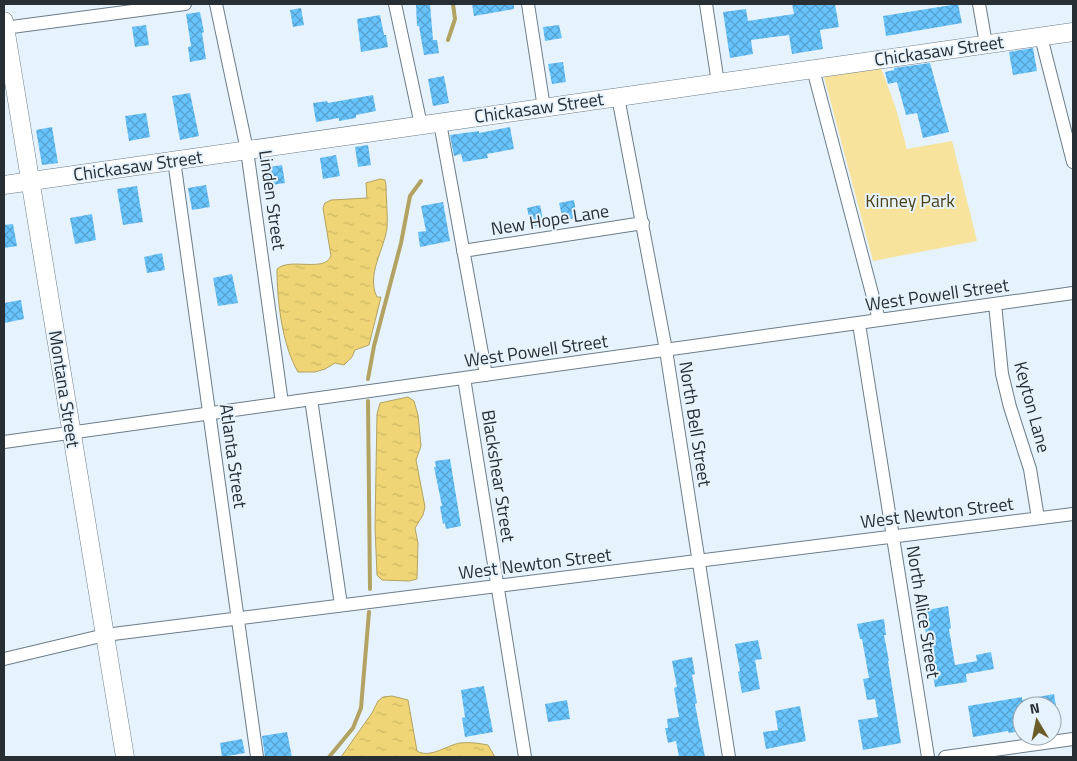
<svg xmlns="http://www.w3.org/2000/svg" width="1077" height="761" font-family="'Titillium Web',sans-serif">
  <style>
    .park { fill: #f7e39b }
    .water { fill: url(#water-ripples); stroke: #b3a362 }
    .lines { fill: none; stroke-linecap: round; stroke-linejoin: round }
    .stream { stroke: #b3a362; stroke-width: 4 }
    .building { fill: url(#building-cross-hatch) }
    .street-casing { stroke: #6b7d8a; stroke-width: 14 }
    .secondary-casing { stroke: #6b7d8a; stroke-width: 19 }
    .street { stroke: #fff; stroke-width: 12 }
    .secondary { stroke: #fff; stroke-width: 18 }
    .labels { text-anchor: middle; stroke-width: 4; stroke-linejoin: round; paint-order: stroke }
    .street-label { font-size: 18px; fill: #272e34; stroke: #e7f3fc }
    .park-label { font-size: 18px; fill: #4a3f16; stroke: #e7f3fc }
  </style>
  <defs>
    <pattern id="water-ripples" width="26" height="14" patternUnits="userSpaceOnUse" patternTransform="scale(1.25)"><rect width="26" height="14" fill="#efd575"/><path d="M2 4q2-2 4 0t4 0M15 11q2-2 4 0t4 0" fill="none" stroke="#cdb766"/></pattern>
    <pattern id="building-cross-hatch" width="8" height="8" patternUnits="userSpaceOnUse" patternTransform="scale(1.25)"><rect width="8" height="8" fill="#68c4fe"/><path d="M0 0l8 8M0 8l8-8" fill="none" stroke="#56a0ce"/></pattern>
  </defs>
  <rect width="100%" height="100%" fill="#e7f3fc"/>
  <!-- park -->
  <path class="park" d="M 880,65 L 896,109 L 907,149 L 952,141 L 977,241 L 873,261 L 823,73 Z"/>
  <!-- water -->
  <path class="water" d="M 380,179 L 385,180 L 386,185 C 386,199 388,215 387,228 C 384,250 366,275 377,297 L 381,297 L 369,345 L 355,350 L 352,357 L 344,365 L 335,363 L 325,369 L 315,372 L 298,372 C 282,345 277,300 277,269 C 290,257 324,273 331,256 L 323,208 L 325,203 L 331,200 L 367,198 L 366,183 Z
    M 408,397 L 414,401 L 418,415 L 421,446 L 416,460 L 425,507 L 423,515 L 415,528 L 418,543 L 417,579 L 409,581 L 382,580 L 377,575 L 375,527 L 377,414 L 380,403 Z
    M 392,696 L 408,700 L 417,751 C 430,759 447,745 460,743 C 469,742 478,743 488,745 L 495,757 L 341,757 L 372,713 L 378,701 L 383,697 Z"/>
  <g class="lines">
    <!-- stream -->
    <path class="stream" d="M 448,40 L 455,19 L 453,4
      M 368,379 L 374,346 L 401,243 L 410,196 L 421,181
      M 368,401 L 370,589
      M 329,757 L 353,728 L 361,708 L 369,612"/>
  </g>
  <!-- building -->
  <path class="building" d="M 430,4 L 433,40 L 437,40 L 439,53 L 424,55 L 419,26 L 417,26 L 416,5 Z
    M 472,4 L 514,4 L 514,9 L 474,16 Z
    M 792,4 L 835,4 L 839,27 L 820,30 L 823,49 L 792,54 L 789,35 L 751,40 L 753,54 L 730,58 L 723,12 L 746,9 L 748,21 L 794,14 Z
    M 958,4 L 962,23 L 886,36 L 883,16 Z
    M 301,8 L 304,25 L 293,27 L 290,10 Z
    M 200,12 L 204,32 L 202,33 L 206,59 L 190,62 L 188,47 L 191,46 L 186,14 Z
    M 380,15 L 384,35 L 386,35 L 388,47 L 361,52 L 357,19 Z
    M 146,25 L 149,45 L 135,47 L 132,27 Z
    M 559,25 L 562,38 L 545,41 L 543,27 Z
    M 1033,48 L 1037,71 L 1013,75 L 1009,52 Z
    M 563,62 L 566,82 L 552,84 L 548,64 Z
    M 930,63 L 949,132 L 923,138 L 917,113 L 906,115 L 897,82 L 888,84 L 885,72 L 894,70 L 894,68 Z
    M 444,76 L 449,103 L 433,106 L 428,79 Z
    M 190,93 L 199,136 L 180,140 L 172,96 Z
    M 373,95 L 376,111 L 356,115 L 356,118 L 339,121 L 339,118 L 316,122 L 313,103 L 327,101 L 328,103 Z
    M 146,113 L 150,137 L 129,141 L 125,116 Z
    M 52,127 L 58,163 L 42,165 L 36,130 Z
    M 510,127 L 514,149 L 487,154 L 488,158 L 463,162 L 461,154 L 454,156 L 450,135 L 479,131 L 479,133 Z
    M 368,145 L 371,165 L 358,167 L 355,147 Z
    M 336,155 L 340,176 L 323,179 L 320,158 Z
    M 282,165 L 285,183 L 266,186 L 263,168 Z
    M 206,185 L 210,207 L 192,210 L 188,188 Z
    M 137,186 L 143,222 L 123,225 L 117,189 Z
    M 574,200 L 577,218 L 563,220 L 559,203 Z
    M 443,202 L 450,241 L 420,247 L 418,232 L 426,231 L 421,206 Z
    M 540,205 L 544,224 L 531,227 L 527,208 Z
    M 92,214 L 96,240 L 75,244 L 70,218 Z
    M 13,224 L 17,246 L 4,248 L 4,225 Z
    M 162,253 L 165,270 L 147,273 L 144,257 Z
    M 232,274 L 238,303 L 218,306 L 213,278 Z
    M 21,300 L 24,319 L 4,323 L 4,303 Z
    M 450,459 L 461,526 L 446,529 L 445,523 L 443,524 L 440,506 L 442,506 L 434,467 L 436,467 L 435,461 Z
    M 948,606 L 951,628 L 949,629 L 955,665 L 977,661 L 976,655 L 991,652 L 994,669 L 966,674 L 967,682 L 935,687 L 922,611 Z
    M 884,619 L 886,635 L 884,635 L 889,661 L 888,661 L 901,743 L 863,750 L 858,720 L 878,717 L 875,699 L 867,700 L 863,679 L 869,678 L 862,639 L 860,639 L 857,624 Z
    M 758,640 L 762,659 L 755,660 L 760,689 L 742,693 L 738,672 L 740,671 L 735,644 Z
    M 692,657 L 695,674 L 692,675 L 697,703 L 695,704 L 705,757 L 679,757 L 676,741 L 668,743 L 665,728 L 668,728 L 667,719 L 679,717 L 674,688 L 677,687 L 672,661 Z
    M 484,686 L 493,732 L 465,737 L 462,718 L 465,717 L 461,690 Z
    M 1054,694 L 1056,706 L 1022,706 L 1022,731 L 1009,733 L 1008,731 L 973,737 L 968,706 L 1022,697 L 1022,700 Z
    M 567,700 L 570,719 L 548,722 L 545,704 Z
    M 800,706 L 806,741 L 766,749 L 763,732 L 778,730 L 775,711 Z
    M 287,732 L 292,757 L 265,757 L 262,736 Z
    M 242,739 L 245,753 L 222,757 L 220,743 Z"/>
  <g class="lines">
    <defs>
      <path id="street" d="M 216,4 L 247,150 L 282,403
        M 395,4 L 421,125
        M 528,4 L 544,108
        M 706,4 L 718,83
        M 979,4 L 986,44
        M 4,28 L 185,4
        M 1041,37 L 1073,162
        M 813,69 L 879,320
        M 618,97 L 666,350 L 729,757
        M 440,123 L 486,375
        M 174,160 L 257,757
        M 463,251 L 643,223
        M 995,304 L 1002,374 L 1010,407 L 1030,469 L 1038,518
        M 859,324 L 928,757
        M 464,378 L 525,757
        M 311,399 L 341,605
        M 4,442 L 1073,293
        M 4,659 L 105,635 L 1073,514
        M 945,757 L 1073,739"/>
      <path id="secondary" d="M 4,21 L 125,757
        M 4,185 L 1073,32"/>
    </defs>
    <!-- street casing -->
    <use href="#street" class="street-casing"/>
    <!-- secondary casing -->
    <use href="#secondary" class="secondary-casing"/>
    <!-- street -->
    <use href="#street" class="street"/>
    <!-- secondary -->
    <use href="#secondary" class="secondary"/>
  </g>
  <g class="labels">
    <!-- street labels -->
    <g class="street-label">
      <text transform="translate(939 51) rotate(-8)" y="6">Chickasaw Street</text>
      <text transform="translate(539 108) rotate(-8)" y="6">Chickasaw Street</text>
      <text transform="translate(138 166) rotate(-8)" y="6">Chickasaw Street</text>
      <text transform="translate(272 200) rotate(82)" y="6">Linden Street</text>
      <text transform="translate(550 220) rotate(-9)" y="6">New Hope Lane</text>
      <text transform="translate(937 295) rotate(-8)" y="6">West Powell Street</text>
      <text transform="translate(536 351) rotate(-8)" y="6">West Powell Street</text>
      <text transform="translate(64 389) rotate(81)" y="6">Montana Street</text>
      <text transform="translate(1032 407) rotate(75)" y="6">Keyton Lane</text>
      <text transform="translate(695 424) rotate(81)" y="6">North Bell Street</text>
      <text transform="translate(233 456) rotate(82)" y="6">Atlanta Street</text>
      <text transform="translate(498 476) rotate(81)" y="6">Blackshear Street</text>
      <text transform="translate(937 513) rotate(-7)" y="6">West Newton Street</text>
      <text transform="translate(535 564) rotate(-7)" y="6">West Newton Street</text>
      <text transform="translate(923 612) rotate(81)" y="6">North Alice Street</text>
    </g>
    <!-- park labels -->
    <g class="park-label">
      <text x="910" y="207">Kinney Park</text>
    </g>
  </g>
  <!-- border -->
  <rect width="1077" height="761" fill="none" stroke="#272e34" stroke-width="10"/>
  <!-- north arrow -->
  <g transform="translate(1037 721) rotate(350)"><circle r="24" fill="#e7f3fc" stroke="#9aa4ac"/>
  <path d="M0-4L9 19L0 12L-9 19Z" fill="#695c29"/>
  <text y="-8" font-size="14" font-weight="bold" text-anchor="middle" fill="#272e34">N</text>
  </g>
</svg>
